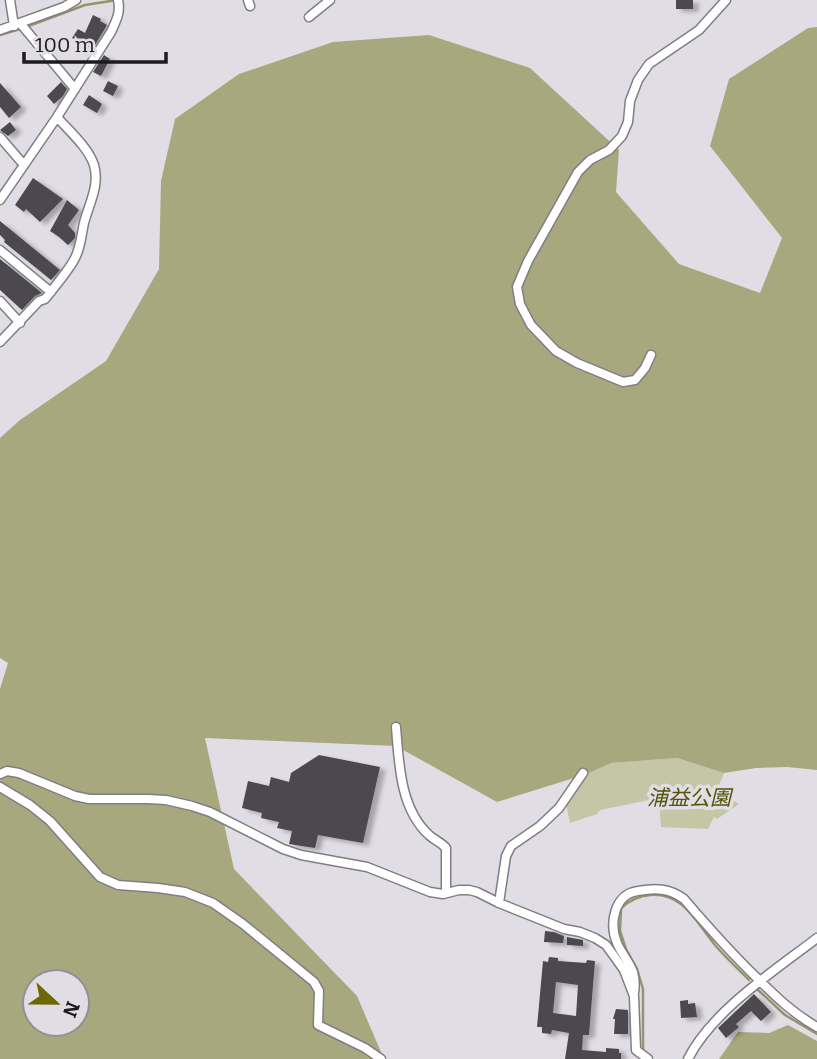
<svg xmlns="http://www.w3.org/2000/svg" width="817" height="1059" font-family="Bitter,'Noto Sans JP',serif">
  <style>
    .green { fill: #c5c6a5 }
    .forest { fill: #a8a87e; fill-rule: evenodd }
    .lines { fill: none; stroke-linecap: round; stroke-linejoin: round }
    .stream { stroke: #95956c; stroke-width: 2.5 }
    .building { fill: #4c494f; fill-rule: evenodd; filter: url(#shadow) }
    .street-casing { stroke: #817d85; stroke-width: 11 }
    .street { stroke: #fff; stroke-width: 8 }
    .labels { text-anchor: middle; stroke-width: 7; stroke-linejoin: round; paint-order: stroke }
    .park-label { font-size: 21px; font-style: italic; fill: #555309; stroke: #e1dde5 }
  </style>
  <defs>
    <filter id="shadow"><feDropShadow dx="5.5" dy="3" stdDeviation="2" flood-color="#0004"/></filter>
  </defs>
  <rect width="100%" height="100%" fill="#e1dde5"/>
  <!-- green -->
  <path class="green" d="M 677,758 L 724,773 L 717,790 L 739,804 L 717,819 L 714,817 L 708,829 L 661,827 L 659,798 L 600,810 L 597,814 L 570,823 L 566,804 L 587,774 L 610,763 Z"/>
  <!-- forest -->
  <path class="forest" d="M 817,27 L 817,770 L 787,767 L 756,768 L 724,773 L 677,758 L 611,763 L 587,774 L 497,802 L 396,746 L 205,738 L 234,869 L 357,996 L 384,1059 L 0,1059 L 0,689 L 8,663 L 0,658 L 0,438 L 20,420 L 106,361 L 159,269 L 161,181 L 175,119 L 239,74 L 333,42 L 429,35 L 530,68 L 619,150 L 616,192 L 679,264 L 760,293 L 782,238 L 710,146 L 729,79 L 808,28 ZM 35,982 L 77,982 L 77,1024 L 35,1024 Z
    M 788,1025 L 817,1041 L 817,1059 L 719,1059 L 738,1032 L 769,1033 Z"/>
  <g class="lines">
    <!-- stream -->
    <path class="stream" d="M 26,27 L 85,5 L 117,0
      M 0,35 L 20,29
      M 757,989 L 785,1015 L 817,1034
      M 643,1052 L 643,989 L 637,969 L 626,949 L 620,931 L 621,908 C 630,900 638,896 650,895 C 683,892 696,922 715,945 C 725,957 738,969 749,980"/>
  </g>
  <!-- building -->
  <path class="building" d="M 676,0 L 693,0 L 693,9 L 676,9 Z
    M 93,15 L 101,19 L 100,21 L 107,25 L 92,50 L 72,38 L 78,29 L 85,33 Z
    M 104,55 L 110,59 L 101,76 L 93,72 Z
    M 108,81 L 118,86 L 113,96 L 103,91 Z
    M 61,82 L 67,89 L 63,96 L 54,104 L 47,96 Z
    M 0,83 L 21,107 L 9,118 L 0,107 Z
    M 89,95 L 102,104 L 97,113 L 83,105 Z
    M 10,122 L 16,130 L 8,136 L 0,130 Z
    M 33,178 L 63,199 L 40,222 L 26,209 L 24,212 L 15,205 Z
    M 67,200 L 79,210 L 68,225 L 75,233 L 75,238 L 68,245 L 59,237 L 50,231 Z
    M 0,221 L 60,270 L 51,280 L 4,242 L 5,240 L 0,235 Z
    M 0,259 L 42,293 L 35,296 L 22,310 L 0,290 Z
    M 319,755 L 380,767 L 363,843 L 318,835 L 315,848 L 289,844 L 292,831 L 277,828 L 279,822 L 261,818 L 262,813 L 242,808 L 248,781 L 269,786 L 271,777 L 289,782 L 291,773 Z
    M 545,931 L 554,932 L 564,936 L 563,943 L 544,942 Z
    M 567,937 L 583,940 L 583,946 L 567,945 Z
    M 549,957 L 558,958 L 558,961 L 586,963 L 587,960 L 595,961 L 589,1035 L 583,1035 L 582,1050 L 606,1052 L 606,1048 L 619,1049 L 619,1053 L 621,1053 L 621,1059 L 565,1059 L 569,1033 L 552,1030 L 551,1034 L 542,1033 L 542,1027 L 537,1027 L 543,961 L 548,962 ZM 556,982 L 578,985 L 576,1016 L 553,1013 Z
    M 754,994 L 771,1012 L 761,1021 L 751,1011 L 736,1024 L 739,1027 L 726,1038 L 718,1028 Z
    M 688,1000 L 688,1004 L 695,1003 L 697,1017 L 681,1018 L 680,1001 Z
    M 616,1009 L 628,1010 L 628,1034 L 614,1034 L 615,1019 L 613,1019 Z"/>
  <g class="lines">
    <defs>
      <path id="street" d="M 10,0 L 14,26
        M 248,0 L 250,6
        M 309,17 L 330,0
        M 20,23 L 75,89
        M 0,30 L 64,7 L 76,0
        M 0,137 L 24,165
        M 0,200 L 57,117 L 111,32 C 116,21 121,12 118,0
        M 0,250 L 51,292
        M 0,301 L 20,323
        M 0,342 L 39,301 L 45,299 C 55,286 66,274 74,260 C 81,248 81,236 84,223 C 89,204 100,185 94,165 C 88,147 69,131 57,117
        M 651,355 L 645,368 L 635,380 L 623,382 L 577,363 L 556,351 L 531,325 L 520,304 L 517,287 L 528,261 L 578,172 L 590,160 L 609,150 L 622,136 L 628,122 L 630,101 L 638,80 L 649,64 L 699,30 L 726,0
        M 396,727 C 399,763 400,809 429,835 C 434,840 441,842 446,848 L 446,893
        M 0,774 L 7,771 L 19,773 L 75,796 L 89,799 L 148,799 L 166,800 L 192,806 L 210,812 L 283,849 L 301,855 L 367,867 L 430,892 L 443,894 L 459,890 L 469,890 L 477,892 L 499,903 L 564,929 L 580,932 L 595,938 L 606,945 L 614,956 L 624,970 L 634,996 L 636,1050 L 648,1059
        M 0,787 L 30,805 L 50,821 L 100,877 L 118,885 L 158,888 L 185,892 L 213,903 L 243,924 L 314,982 L 319,991 L 318,1025 L 365,1048 L 381,1059
        M 499,903 L 506,856 L 511,846 L 540,826 L 559,808 L 583,773
        M 634,993 C 635,986 635,979 633,972 C 629,961 621,953 617,943 C 609,924 614,894 638,891 C 656,888 669,888 684,899 C 708,927 731,953 758,979 C 776,997 794,1014 817,1027
        M 688,1059 C 712,1011 774,971 817,938"/>
    </defs>
    <!-- street casing -->
    <use href="#street" class="street-casing"/>
    <!-- street -->
    <use href="#street" class="street"/>
  </g>
  <g class="labels">
    <!-- park labels -->
    <g class="park-label">
      <text x="689" y="805">浦益公園</text>
    </g>
  </g>
  <!-- north arrow -->
  <g transform="translate(56 1003) rotate(112)"><circle r="33" fill="#e1dde5" stroke="#928f95" stroke-width="2"/>
  <path d="M0-5L12 26L0 18L-12 26Z" fill="#6c6903"/>
  <text y="-10" font-size="19" font-weight="bold" text-anchor="middle" fill="#1c1b1d">N</text>
  </g>
  <!-- scale -->
  <path d="M24 52v10h142v-10" fill="none" stroke="#1c1b1d" stroke-width="3.5"/>
  <text x="35" y="52" font-size="21" fill="#1c1b1d" stroke="#e1dde5" stroke-width="5" paint-order="stroke">100 m</text>
</svg>
